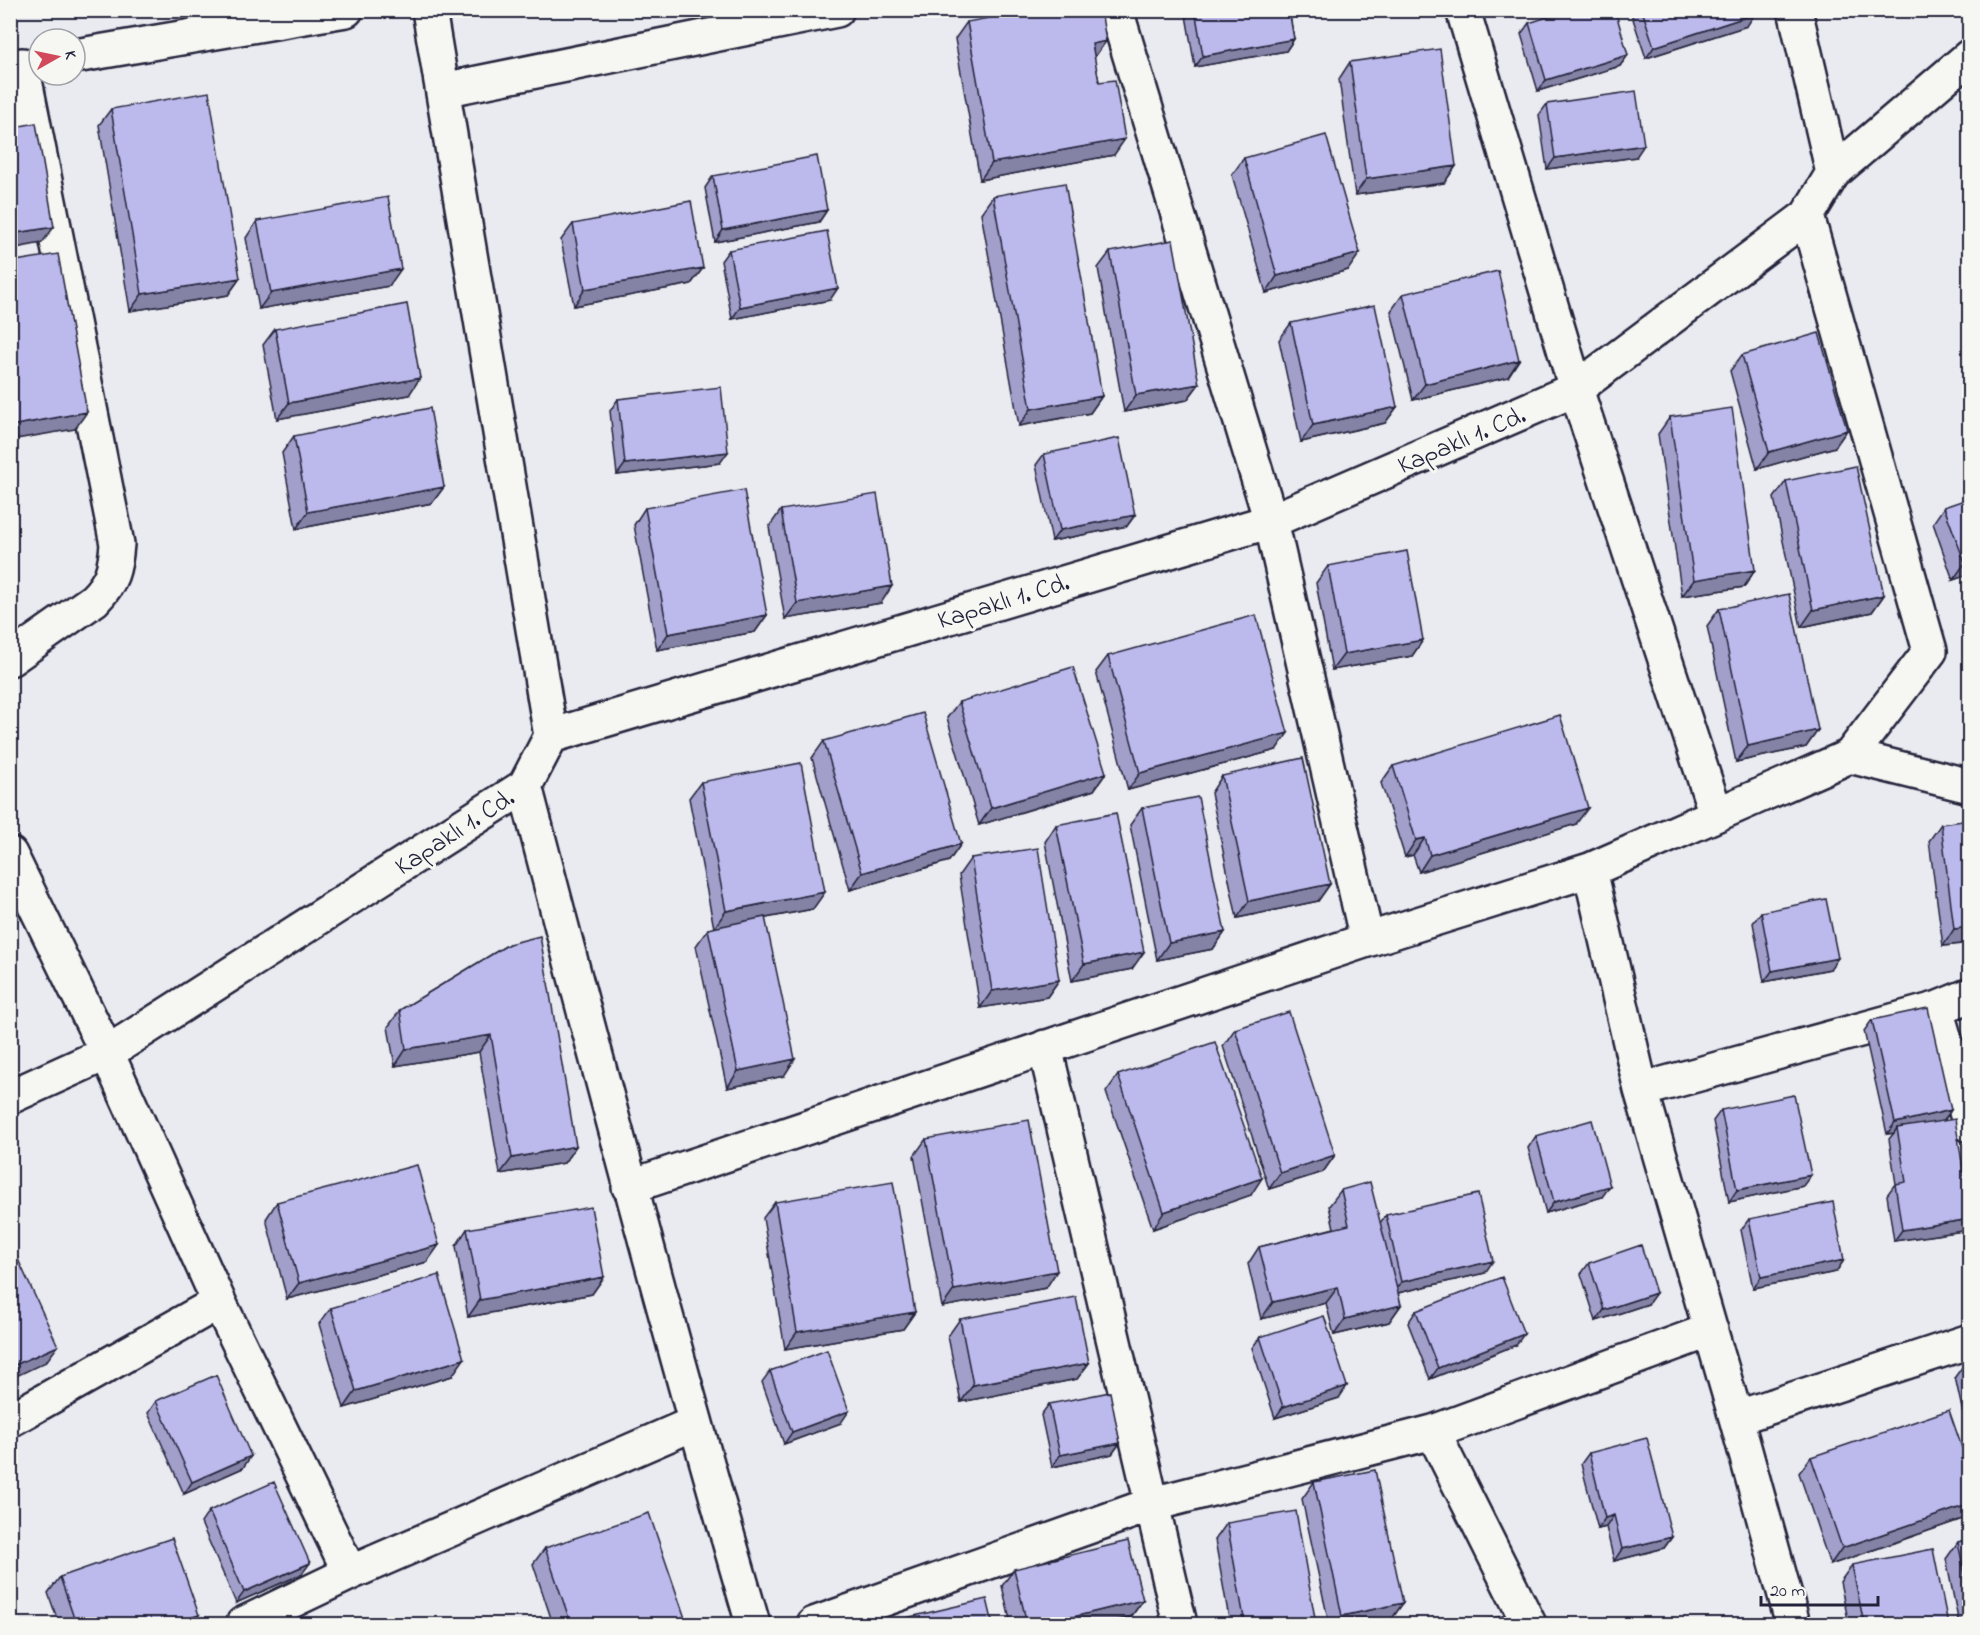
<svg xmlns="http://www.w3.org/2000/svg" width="1980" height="1635" font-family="'Indie Flower',sans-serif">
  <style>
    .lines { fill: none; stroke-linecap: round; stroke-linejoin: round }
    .minor-casing { stroke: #22223b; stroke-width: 38 }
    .minor { stroke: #f6f6f2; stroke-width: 33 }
    .wall { fill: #a2a0cb; stroke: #22223b; stroke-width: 1.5 }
    .shaded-wall { fill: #8482a5; stroke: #22223b; stroke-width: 1.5 }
    .building { fill: #bcbaec; stroke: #22223b; stroke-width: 1.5 }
    .labels { text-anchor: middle; stroke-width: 6; stroke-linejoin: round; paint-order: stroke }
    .street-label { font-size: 26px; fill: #22223b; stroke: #f6f6f2 }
  </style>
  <rect width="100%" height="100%" fill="#eaeaf1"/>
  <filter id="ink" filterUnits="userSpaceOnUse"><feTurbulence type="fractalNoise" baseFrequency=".0167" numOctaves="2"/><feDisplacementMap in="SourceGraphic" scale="12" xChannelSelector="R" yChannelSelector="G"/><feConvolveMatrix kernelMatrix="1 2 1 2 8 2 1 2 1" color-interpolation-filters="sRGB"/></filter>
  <g filter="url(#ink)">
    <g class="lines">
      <defs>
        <path id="minor" d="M 429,10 L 551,736
          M 1116,10 L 1271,521 L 1367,940
          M 1463,10 L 1576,389 L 1716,814
          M 1795,10 L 1833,173
          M 75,56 L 346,10
          M 443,90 L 837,10
          M 1807,216 L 1930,651 L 1850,756
          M 10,659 L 94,600 C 112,582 115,569 117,544 L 22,65
          M 525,786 C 598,1067 672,1346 753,1624
          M 10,854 L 107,1053 L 219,1302 L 350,1573
          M 1590,870 L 1641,1090 L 1736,1418 L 1793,1624
          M 1936,1009 L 1970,1125
          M 1045,1047 L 1180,1624
          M 1641,1090 L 1936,1009 L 1970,995
          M 10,1097 L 107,1053 L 525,786 L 551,736 L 1271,521 L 1576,389 L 1807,216 L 1833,173 L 1970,56
          M 629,1187 L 1367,940 L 1590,870 L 1850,756 L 1970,786
          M 1736,1418 L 1970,1341
          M 10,1420 L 219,1302
          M 1433,1432 L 1529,1624
          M 243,1624 L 350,1573 L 695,1423
          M 814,1624 L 1153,1504 L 1433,1432 L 1711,1330"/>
      </defs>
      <!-- minor casing -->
      <use href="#minor" class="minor-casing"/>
      <!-- minor -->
      <use href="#minor" class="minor"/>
    </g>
    <!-- wall -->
    <path class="wall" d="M 1185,10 L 1289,10 L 1294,39 L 1286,51 L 1195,67 Z
      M 1630,10 L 1754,10 L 1747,26 L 1646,58 Z
      M 967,22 L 1106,41 L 1094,58 L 1114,155 L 980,180 L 955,39 Z
      M 1529,23 L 1628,55 L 1620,66 L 1538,91 L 1521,34 Z
      M 1350,62 L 1456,166 L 1444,183 L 1355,195 L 1339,79 Z
      M 1547,104 L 1636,157 L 1547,169 L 1539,115 Z
      M 111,109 L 240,278 L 228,295 L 130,311 L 99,125 Z
      M 1244,158 L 1348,270 L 1266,293 L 1232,175 Z
      M 713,176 L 827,210 L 819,222 L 715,242 L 705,188 Z
      M 993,196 L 1102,396 L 1090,413 L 1019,426 L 981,213 Z
      M 257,221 L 389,286 L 259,309 L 246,238 Z
      M 573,224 L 703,268 L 691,284 L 574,306 L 561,240 Z
      M 729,250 L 830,300 L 732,319 L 721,261 Z
      M 1110,252 L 1199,384 L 1187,400 L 1124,412 L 1098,268 Z
      M 1403,294 L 1508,377 L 1413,400 L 1391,311 Z
      M 1291,323 L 1397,407 L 1385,423 L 1301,442 L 1279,340 Z
      M 275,329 L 409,395 L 277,419 L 263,345 Z
      M 1742,355 L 1847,430 L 1835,447 L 1757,469 L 1730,371 Z
      M 618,399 L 720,463 L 617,475 L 610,411 Z
      M 1670,417 L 1755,570 L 1744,587 L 1682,596 L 1658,434 Z
      M 294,436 L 444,487 L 432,503 L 296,529 L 282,453 Z
      M 1044,454 L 1135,515 L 1127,526 L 1052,541 L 1036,465 Z
      M 1786,481 L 1884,595 L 1872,612 L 1801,627 L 1774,498 Z
      M 1944,507 L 1970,574 L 1953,580 L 1933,523 Z
      M 645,508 L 767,615 L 755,632 L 657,650 L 634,525 Z
      M 781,510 L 881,603 L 785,619 L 769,527 Z
      M 1328,566 L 1423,640 L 1412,656 L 1332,670 L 1316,583 Z
      M 1719,609 L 1818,730 L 1806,747 L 1736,762 L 1707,626 Z
      M 1108,656 L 1276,750 L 1128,790 L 1096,672 Z
      M 959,702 L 1106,773 L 1094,790 L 979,825 L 947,718 Z
      M 824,741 L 961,844 L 949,861 L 850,890 L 812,758 Z
      M 1393,766 L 1576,824 L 1419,872 L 1413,855 L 1405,857 L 1381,783 Z
      M 1222,776 L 1330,884 L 1318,901 L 1237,918 L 1211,793 Z
      M 701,782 L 813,909 L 765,918 L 784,1076 L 727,1088 L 696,946 L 708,929 L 714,928 L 689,798 Z
      M 1142,808 L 1225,932 L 1213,949 L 1157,960 L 1130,825 Z
      M 1970,820 L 1970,943 L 1943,946 L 1929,841 L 1941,824 Z
      M 1056,825 L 1132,969 L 1072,981 L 1045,842 Z
      M 971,858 L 1059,980 L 1047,997 L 980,1008 L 959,875 Z
      M 1761,912 L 1830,969 L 1764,982 L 1753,923 Z
      M 509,944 L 576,1146 L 564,1163 L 500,1174 L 479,1052 L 395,1066 L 388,1027 L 400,1010 Z
      M 1872,1020 L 1951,1110 L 1944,1121 L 1970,1212 L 1970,1221 L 1963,1231 L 1894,1241 L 1887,1195 L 1895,1184 L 1896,1184 L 1889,1139 L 1894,1133 L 1887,1134 L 1864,1031 Z
      M 1235,1029 L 1335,1155 L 1323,1172 L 1269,1189 L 1223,1046 Z
      M 1118,1075 L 1251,1195 L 1153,1229 L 1106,1092 Z
      M 1721,1110 L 1803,1186 L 1729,1202 L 1713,1121 Z
      M 1536,1136 L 1602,1197 L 1546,1213 L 1528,1148 Z
      M 926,1139 L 1046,1288 L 942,1307 L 914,1156 Z
      M 1341,1190 L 1380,1223 L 1386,1215 L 1485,1273 L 1398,1293 L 1401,1305 L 1389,1322 L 1334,1335 L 1326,1303 L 1261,1319 L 1248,1264 L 1259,1247 L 1334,1228 L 1329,1206 Z
      M 277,1202 L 427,1262 L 287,1299 L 266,1219 Z
      M 775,1202 L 915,1312 L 903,1329 L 785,1349 L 763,1218 Z
      M 1749,1219 L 1844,1260 L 1836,1272 L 1753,1288 L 1741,1230 Z
      M 467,1229 L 604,1277 L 592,1294 L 468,1317 L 456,1246 Z
      M 1589,1263 L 1648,1304 L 1596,1321 L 1581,1274 Z
      M 331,1308 L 452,1376 L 344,1408 L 319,1324 Z
      M 1416,1311 L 1516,1345 L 1430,1379 L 1408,1323 Z
      M 960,1319 L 1089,1363 L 1077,1379 L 961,1402 L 948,1336 Z
      M 1260,1337 L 1339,1398 L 1275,1418 L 1252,1348 Z
      M 1970,1364 L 1970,1441 L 1969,1441 L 1955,1377 L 1963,1366 Z
      M 770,1371 L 841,1423 L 784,1444 L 762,1382 Z
      M 156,1401 L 243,1468 L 184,1494 L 148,1413 Z
      M 1049,1404 L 1120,1443 L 1112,1454 L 1052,1467 L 1041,1415 Z
      M 1589,1453 L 1672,1537 L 1664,1548 L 1614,1561 L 1606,1527 L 1598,1529 L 1581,1464 Z
      M 1811,1457 L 1970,1471 L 1970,1515 L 1968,1517 L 1830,1565 L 1799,1473 Z
      M 1314,1482 L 1403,1603 L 1391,1620 L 1368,1624 L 1329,1624 L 1302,1499 Z
      M 209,1511 L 302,1574 L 236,1603 L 201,1523 Z
      M 1227,1523 L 1316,1624 L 1230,1624 L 1215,1540 Z
      M 1970,1539 L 1970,1624 L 1959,1624 L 1946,1559 L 1958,1542 Z
      M 545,1548 L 687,1624 L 553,1624 L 533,1564 Z
      M 1852,1565 L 1948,1624 L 1849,1624 L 1840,1582 Z
      M 1014,1569 L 1143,1600 L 1131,1617 L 1101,1624 L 1011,1624 L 1002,1586 Z
      M 60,1577 L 192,1624 L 59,1624 L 48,1593 Z"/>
    <!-- shaded-wall -->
    <path class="shaded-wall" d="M 1755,14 L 1747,26 L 1646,58 L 1654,47 Z
      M 1294,39 L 1286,51 L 1195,67 L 1203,56 Z
      M 1106,41 L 1094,58 L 1092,44 Z
      M 1628,55 L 1620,66 L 1538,91 L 1546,80 Z
      M 1125,139 L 1114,155 L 980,180 L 992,163 Z
      M 1644,145 L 1636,157 L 1547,169 L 1555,158 Z
      M 1456,166 L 1444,183 L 1355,195 L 1366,179 Z
      M 827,210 L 819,222 L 715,242 L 723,230 Z
      M 54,227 L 42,243 L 10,249 L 10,234 Z
      M 1360,253 L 1348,270 L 1266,293 L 1277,276 Z
      M 703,268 L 691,284 L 574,306 L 585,289 Z
      M 401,269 L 389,286 L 259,309 L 271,293 Z
      M 240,278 L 228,295 L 130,311 L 142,294 Z
      M 838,288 L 830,300 L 732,319 L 740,307 Z
      M 1519,360 L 1508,377 L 1413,400 L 1425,384 Z
      M 420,378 L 409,395 L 277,419 L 289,403 Z
      M 1199,384 L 1187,400 L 1124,412 L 1136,395 Z
      M 1102,396 L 1090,413 L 1019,426 L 1031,409 Z
      M 1397,407 L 1385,423 L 1301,442 L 1313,425 Z
      M 87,412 L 75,429 L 10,440 L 10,426 Z
      M 1847,430 L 1835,447 L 1757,469 L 1769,452 Z
      M 728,452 L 720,463 L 617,475 L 625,464 Z
      M 444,487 L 432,503 L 296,529 L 308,512 Z
      M 1135,515 L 1127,526 L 1052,541 L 1060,530 Z
      M 1970,562 L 1970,574 L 1953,580 L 1965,563 Z
      M 1755,570 L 1744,587 L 1682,596 L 1694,580 Z
      M 892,586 L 881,603 L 785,619 L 797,603 Z
      M 1884,595 L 1872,612 L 1801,627 L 1813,610 Z
      M 767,615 L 755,632 L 657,650 L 668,634 Z
      M 1423,640 L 1412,656 L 1332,670 L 1344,654 Z
      M 1818,730 L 1806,747 L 1736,762 L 1748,746 Z
      M 1288,733 L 1276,750 L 1128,790 L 1140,773 Z
      M 1106,773 L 1094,790 L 979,825 L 991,808 Z
      M 1588,808 L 1576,824 L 1419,872 L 1430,855 Z
      M 1425,838 L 1413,855 L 1405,857 L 1416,840 Z
      M 961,844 L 949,861 L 850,890 L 862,873 Z
      M 1330,884 L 1318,901 L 1237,918 L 1249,901 Z
      M 825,892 L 813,909 L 714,928 L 726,911 Z
      M 1970,927 L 1970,943 L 1943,946 L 1954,929 Z
      M 1225,932 L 1213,949 L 1157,960 L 1169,943 Z
      M 1144,952 L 1132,969 L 1072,981 L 1084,964 Z
      M 1838,958 L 1830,969 L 1764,982 L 1772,971 Z
      M 1059,980 L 1047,997 L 980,1008 L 992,991 Z
      M 491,1035 L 479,1052 L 395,1066 L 406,1049 Z
      M 795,1059 L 784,1076 L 727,1088 L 738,1071 Z
      M 1951,1110 L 1943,1122 L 1897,1128 L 1894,1133 L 1887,1134 L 1895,1123 Z
      M 576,1146 L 564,1163 L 500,1174 L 512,1158 Z
      M 1335,1155 L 1323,1172 L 1269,1189 L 1280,1173 Z
      M 1811,1175 L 1803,1186 L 1729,1202 L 1737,1190 Z
      M 1262,1178 L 1251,1195 L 1153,1229 L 1164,1212 Z
      M 1610,1186 L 1602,1197 L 1546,1213 L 1554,1202 Z
      M 1970,1219 L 1963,1231 L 1894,1241 L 1902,1230 Z
      M 439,1245 L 427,1262 L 287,1299 L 299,1283 Z
      M 1844,1260 L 1836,1272 L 1753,1288 L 1761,1277 Z
      M 1493,1261 L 1485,1273 L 1393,1294 L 1401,1282 Z
      M 1057,1271 L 1046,1288 L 942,1307 L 954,1290 Z
      M 604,1277 L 592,1294 L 468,1317 L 480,1300 Z
      M 1338,1287 L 1326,1303 L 1261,1319 L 1273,1302 Z
      M 1656,1293 L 1648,1304 L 1596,1321 L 1604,1310 Z
      M 1401,1305 L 1389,1322 L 1334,1335 L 1345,1319 Z
      M 915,1312 L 903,1329 L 785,1349 L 797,1332 Z
      M 1524,1334 L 1516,1345 L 1430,1379 L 1438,1368 Z
      M 58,1346 L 46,1362 L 10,1379 L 10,1367 Z
      M 464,1359 L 452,1376 L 344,1408 L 356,1391 Z
      M 1089,1363 L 1077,1379 L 961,1402 L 973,1385 Z
      M 1347,1386 L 1339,1398 L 1275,1418 L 1283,1407 Z
      M 849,1411 L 841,1423 L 784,1444 L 792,1432 Z
      M 1120,1443 L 1112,1454 L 1052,1467 L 1060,1455 Z
      M 251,1456 L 243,1468 L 184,1494 L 192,1482 Z
      M 1970,1504 L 1970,1515 L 1968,1517 L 1830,1565 L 1842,1548 Z
      M 1614,1515 L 1606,1527 L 1598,1529 L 1605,1518 Z
      M 1672,1537 L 1664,1548 L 1614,1561 L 1622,1549 Z
      M 310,1563 L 302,1574 L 236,1603 L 244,1592 Z
      M 18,1571 L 10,1582 L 10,1575 Z
      M 1143,1600 L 1131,1617 L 1101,1624 L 1044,1624 Z
      M 1403,1603 L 1391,1620 L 1368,1624 L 1336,1624 L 1342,1616 Z
      M 199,1615 L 192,1624 L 170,1624 Z"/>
    <!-- building -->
    <path class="building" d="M 1032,10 L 1101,10 L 1106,41 L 1092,44 L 1099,82 L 1115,80 L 1125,139 L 992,163 L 967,22 Z
      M 1195,10 L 1289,10 L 1294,39 L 1203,56 Z
      M 1569,10 L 1615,10 L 1628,55 L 1546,80 L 1529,23 Z
      M 1642,10 L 1754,10 L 1755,14 L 1654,47 Z
      M 1440,49 L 1456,166 L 1366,179 L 1350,62 Z
      M 1636,91 L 1644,145 L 1555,158 L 1547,104 Z
      M 209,92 L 240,278 L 142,294 L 111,109 Z
      M 36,123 L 54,227 L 10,234 L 10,128 Z
      M 1326,135 L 1360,253 L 1277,276 L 1244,158 Z
      M 817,156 L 827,210 L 723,230 L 713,176 Z
      M 1065,183 L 1102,396 L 1031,409 L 993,196 Z
      M 388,197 L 401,269 L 271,293 L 257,221 Z
      M 691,201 L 703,268 L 585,289 L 573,224 Z
      M 827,231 L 838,288 L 740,307 L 729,250 Z
      M 1173,240 L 1199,384 L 1136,395 L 1110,252 Z
      M 58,254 L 87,412 L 10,426 L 10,262 Z
      M 1498,271 L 1519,360 L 1425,384 L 1403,294 Z
      M 407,304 L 420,378 L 289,403 L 275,329 Z
      M 1375,305 L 1397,407 L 1313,425 L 1291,323 Z
      M 1819,333 L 1847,430 L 1769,452 L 1742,355 Z
      M 721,387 L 728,452 L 625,464 L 618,399 Z
      M 430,408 L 444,487 L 308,512 L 294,436 Z
      M 1732,408 L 1755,570 L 1694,580 L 1670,417 Z
      M 1119,438 L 1135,515 L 1060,530 L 1044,454 Z
      M 1856,466 L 1884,595 L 1813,610 L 1786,481 Z
      M 744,490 L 767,615 L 668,634 L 645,508 Z
      M 877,494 L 892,586 L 797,603 L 781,510 Z
      M 1970,498 L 1970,562 L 1965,563 L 1944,507 Z
      M 1407,551 L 1423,640 L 1344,654 L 1328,566 Z
      M 1789,594 L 1818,730 L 1748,746 L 1719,609 Z
      M 1256,615 L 1288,733 L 1140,773 L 1108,656 Z
      M 1073,667 L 1106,773 L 991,808 L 959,702 Z
      M 923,713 L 961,844 L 862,873 L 824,741 Z
      M 1560,715 L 1588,808 L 1430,855 L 1425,838 L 1416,840 L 1393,766 Z
      M 1303,758 L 1330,884 L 1249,901 L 1222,776 Z
      M 801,763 L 825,892 L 726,911 L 701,782 Z
      M 1198,797 L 1225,932 L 1169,943 L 1142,808 Z
      M 1116,813 L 1144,952 L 1084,964 L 1056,825 Z
      M 1970,820 L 1970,927 L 1954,929 L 1941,824 Z
      M 1038,848 L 1059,980 L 992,991 L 971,858 Z
      M 1826,899 L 1838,958 L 1772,971 L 1761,912 Z
      M 765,917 L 795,1059 L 738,1071 L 708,929 Z
      M 540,936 L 576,1146 L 512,1158 L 491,1035 L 406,1049 L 400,1010 L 509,944 Z
      M 1928,1008 L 1951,1110 L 1895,1123 L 1872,1020 Z
      M 1289,1012 L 1335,1155 L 1280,1173 L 1235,1029 Z
      M 1215,1042 L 1262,1178 L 1164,1212 L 1118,1075 Z
      M 1794,1095 L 1811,1175 L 1737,1190 L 1721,1110 Z
      M 1955,1119 L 1970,1212 L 1970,1219 L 1902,1230 L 1895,1184 L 1906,1182 L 1897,1128 Z
      M 1029,1120 L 1057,1271 L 954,1290 L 926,1139 Z
      M 1592,1120 L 1610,1186 L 1554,1202 L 1536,1136 Z
      M 417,1165 L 439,1245 L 299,1283 L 277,1202 Z
      M 893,1182 L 915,1312 L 797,1332 L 775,1202 Z
      M 1370,1182 L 1401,1305 L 1345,1319 L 1338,1287 L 1273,1302 L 1259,1247 L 1349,1225 L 1341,1190 Z
      M 1478,1194 L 1493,1261 L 1401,1282 L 1386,1215 Z
      M 1833,1202 L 1844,1260 L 1761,1277 L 1749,1219 Z
      M 591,1207 L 604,1277 L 480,1300 L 467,1229 Z
      M 10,1242 L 58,1346 L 10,1367 Z
      M 1641,1245 L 1656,1293 L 1604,1310 L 1589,1263 Z
      M 439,1275 L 464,1359 L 356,1391 L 331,1308 Z
      M 1502,1277 L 1524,1334 L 1438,1368 L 1416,1311 Z
      M 1076,1297 L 1089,1363 L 973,1385 L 960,1319 Z
      M 1324,1316 L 1347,1386 L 1283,1407 L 1260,1337 Z
      M 827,1350 L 849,1411 L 792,1432 L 770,1371 Z
      M 1970,1364 L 1970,1395 L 1963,1366 Z
      M 216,1375 L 251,1456 L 192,1482 L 156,1401 Z
      M 1110,1392 L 1120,1443 L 1060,1455 L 1049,1404 Z
      M 1949,1410 L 1970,1471 L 1970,1504 L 1842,1548 L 1811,1457 Z
      M 1647,1438 L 1672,1537 L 1622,1549 L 1614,1515 L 1605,1518 L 1589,1453 Z
      M 1375,1470 L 1403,1603 L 1342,1616 L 1314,1482 Z
      M 274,1482 L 310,1563 L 244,1592 L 209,1511 Z
      M 1296,1511 L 1316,1624 L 1245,1624 L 1227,1523 Z
      M 649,1513 L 687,1624 L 571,1624 L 545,1548 Z
      M 172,1538 L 199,1615 L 170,1624 L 76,1624 L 60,1577 Z
      M 1970,1539 L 1970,1601 L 1958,1542 Z
      M 1128,1541 L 1143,1600 L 1044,1624 L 1027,1624 L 1014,1569 Z
      M 1933,1549 L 1948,1624 L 1864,1624 L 1852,1565 Z
      M 10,1555 L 18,1571 L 10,1575 Z
      M 987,1599 L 993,1624 L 880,1624 Z
      M 1503,1616 L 1504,1624 L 1463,1624 Z"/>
  </g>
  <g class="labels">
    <!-- street labels -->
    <g class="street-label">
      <text transform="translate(1461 439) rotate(-23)" y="9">Kapaklı 1. Cd.</text>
      <text transform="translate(1003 600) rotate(-17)" y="9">Kapaklı 1. Cd.</text>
      <text transform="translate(454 831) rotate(-33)" y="9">Kapaklı 1. Cd.</text>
    </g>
  </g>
  <!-- margin -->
  <rect width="1980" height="1635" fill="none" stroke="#f6f6f2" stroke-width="36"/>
  <rect x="18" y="18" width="1944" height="1599" fill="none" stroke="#22223b" stroke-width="2" filter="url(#ink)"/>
  <!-- north arrow -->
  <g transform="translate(57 57) rotate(81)"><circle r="28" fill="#f6f6f2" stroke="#a1a1a9" stroke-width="1.5"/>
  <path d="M0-4.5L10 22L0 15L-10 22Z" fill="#d1495b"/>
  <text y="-9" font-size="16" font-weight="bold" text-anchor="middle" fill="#22223b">K</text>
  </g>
  <!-- scale -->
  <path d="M1761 1596v9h117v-9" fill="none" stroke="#22223b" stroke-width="3"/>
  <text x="1770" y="1596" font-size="18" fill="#22223b" stroke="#f6f6f2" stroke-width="4.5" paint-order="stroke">20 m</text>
</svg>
